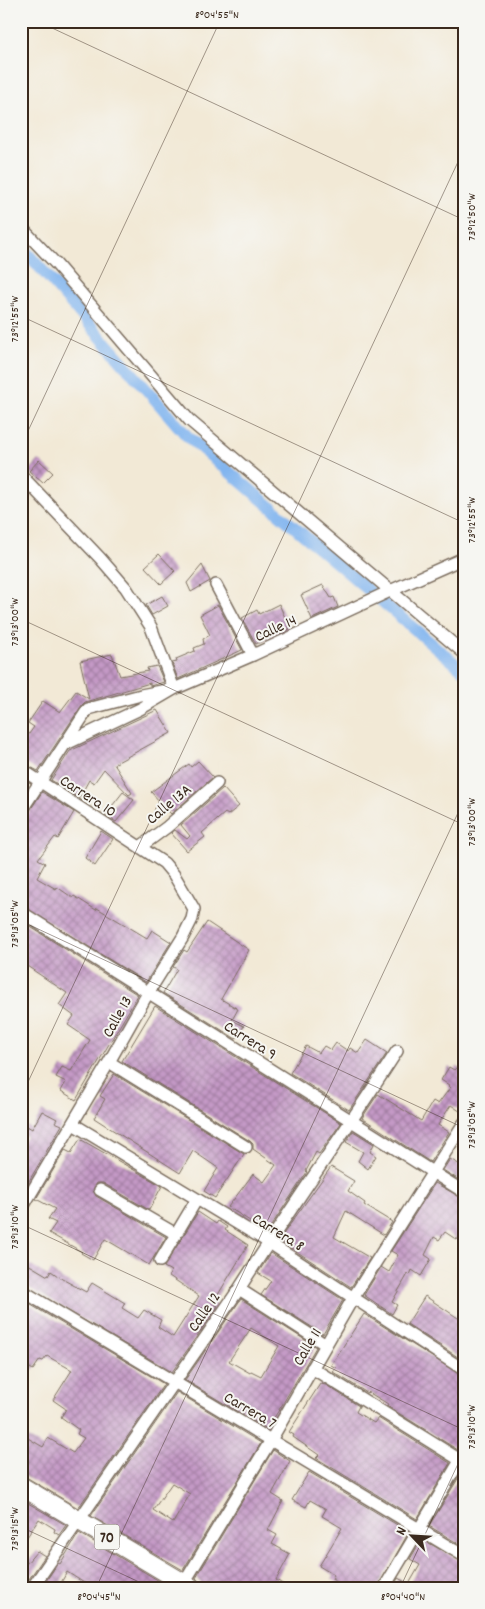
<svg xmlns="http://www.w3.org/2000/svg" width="485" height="1609" font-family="Dekko,sans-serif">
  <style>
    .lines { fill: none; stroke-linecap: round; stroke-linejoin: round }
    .canal { stroke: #82b5ef; stroke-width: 12 }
    .building { fill: url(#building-cross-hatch); fill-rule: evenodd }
    .minor-casing { stroke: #7b6d5e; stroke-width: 14 }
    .primary-casing { stroke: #7b6d5e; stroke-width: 20 }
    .minor { stroke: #fff; stroke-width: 11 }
    .primary { stroke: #fff; stroke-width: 18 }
    .ticks { fill: none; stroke: #3b2a1e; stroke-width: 1; stroke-opacity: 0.45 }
    .labels { text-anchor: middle; stroke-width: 4; stroke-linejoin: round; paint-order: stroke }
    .shield { fill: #f6f6f2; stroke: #73675e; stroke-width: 1 }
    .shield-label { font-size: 15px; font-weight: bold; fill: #3b2a1e }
    .street-label { font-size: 16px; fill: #3b2a1e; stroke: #f6f6f2 }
    .neatline { fill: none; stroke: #3b2a1e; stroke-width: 2 }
    .ticks-label { font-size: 12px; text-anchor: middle; fill: #3b2a1e }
  </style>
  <defs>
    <pattern id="building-cross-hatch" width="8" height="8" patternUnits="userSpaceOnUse" patternTransform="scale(1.25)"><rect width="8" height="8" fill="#c499c6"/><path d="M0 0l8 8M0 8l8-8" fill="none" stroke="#a07da0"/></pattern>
  </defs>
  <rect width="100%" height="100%" fill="#f6f6f2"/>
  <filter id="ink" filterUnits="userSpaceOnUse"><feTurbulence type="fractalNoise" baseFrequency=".02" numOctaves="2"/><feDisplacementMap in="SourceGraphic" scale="10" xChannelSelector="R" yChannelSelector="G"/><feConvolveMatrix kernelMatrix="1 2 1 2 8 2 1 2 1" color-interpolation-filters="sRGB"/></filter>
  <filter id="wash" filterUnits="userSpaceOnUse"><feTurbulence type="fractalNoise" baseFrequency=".0096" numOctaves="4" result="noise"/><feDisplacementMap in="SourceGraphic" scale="20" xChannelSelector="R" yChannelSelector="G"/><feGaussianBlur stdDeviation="1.12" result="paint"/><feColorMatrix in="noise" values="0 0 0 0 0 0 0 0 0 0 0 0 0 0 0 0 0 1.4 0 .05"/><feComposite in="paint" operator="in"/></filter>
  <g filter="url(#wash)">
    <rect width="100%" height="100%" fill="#f2e9d6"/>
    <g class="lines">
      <!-- canal -->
      <path class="canal" d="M 21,246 L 187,436 L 464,671"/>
    </g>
    <g id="blocks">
      <!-- building -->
      <path class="building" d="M 39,460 L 53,473 L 43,483 L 29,471 Z
        M 159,554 L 175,571 L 161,584 L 145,567 Z
        M 202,565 L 210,581 L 191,592 L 187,583 Z
        M 323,585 L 331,598 L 334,597 L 338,607 L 312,619 L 301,595 Z
        M 162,596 L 168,606 L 152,615 L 146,605 Z
        M 279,604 L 290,629 L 280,634 L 280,632 L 256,644 L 242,618 L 257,610 L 259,614 Z
        M 218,605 L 242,650 L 178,679 L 172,663 L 177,662 L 176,659 L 195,651 L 194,648 L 204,644 L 203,639 L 210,635 L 200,615 Z
        M 112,654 L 120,676 L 148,671 L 147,668 L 157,666 L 164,682 L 150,686 L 150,683 L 85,702 L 82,705 L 38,771 L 21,762 L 21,745 L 34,727 L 28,723 L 43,701 L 60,712 L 76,691 L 89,699 L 80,661 Z
        M 157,710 L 171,733 L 114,764 L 132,793 L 129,795 L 104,769 L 94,783 L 89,780 L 79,798 L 51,780 L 70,751 Z
        M 198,761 L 213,777 L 171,814 L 151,792 L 189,764 L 191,767 Z
        M 223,788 L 239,806 L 228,815 L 225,813 L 202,833 L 205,837 L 187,851 L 171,833 L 175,830 L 187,839 L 190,836 L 181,825 Z
        M 42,792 L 74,812 L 58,839 L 55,837 L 38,859 L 45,863 L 37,878 L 56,889 L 57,887 L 73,898 L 74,896 L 96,910 L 97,908 L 147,938 L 152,930 L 171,942 L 146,982 L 21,905 L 21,818 L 27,815 Z
        M 123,792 L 134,800 L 116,822 L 105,815 Z
        M 101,831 L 113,839 L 95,866 L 85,858 Z
        M 21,921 L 138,995 L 76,1100 L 61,1091 L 66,1082 L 56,1077 L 62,1067 L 71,1071 L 90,1040 L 68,1025 L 74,1016 L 59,1005 L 67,993 L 21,962 Z
        M 207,922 L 249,950 L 221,999 L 238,1009 L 232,1020 L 244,1026 L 236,1039 L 163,993 L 177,969 L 173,967 L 184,950 L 187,952 Z
        M 155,1006 L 341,1123 L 319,1154 L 316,1152 L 306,1171 L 307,1172 L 267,1232 L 228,1207 L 253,1174 L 264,1182 L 276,1165 L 253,1149 L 253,1144 L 250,1141 L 122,1061 Z
        M 367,1040 L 387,1053 L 349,1110 L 290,1073 L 306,1046 L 319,1053 L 324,1046 L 331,1050 L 336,1043 L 348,1051 L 350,1048 L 358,1053 Z
        M 449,1067 L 454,1070 L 457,1067 L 464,1071 L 464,1114 L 451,1105 L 438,1125 L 449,1132 L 430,1162 L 362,1118 L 378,1094 L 421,1121 L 433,1101 L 438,1104 L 450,1088 L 448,1086 L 449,1085 L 441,1080 Z
        M 114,1074 L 244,1154 L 215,1198 L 204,1191 L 218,1168 L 193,1151 L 180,1173 L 94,1118 L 105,1099 L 100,1096 Z
        M 42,1111 L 57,1119 L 55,1122 L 62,1125 L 23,1191 L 21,1190 L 21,1143 L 26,1136 L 22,1134 L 27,1126 L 32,1129 Z
        M 353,1131 L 374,1144 L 370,1152 L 376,1156 L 368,1169 L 358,1161 L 363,1152 L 346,1142 Z
        M 80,1139 L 162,1186 L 149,1210 L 103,1183 L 97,1183 L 93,1190 L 96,1196 L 166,1237 L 149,1265 L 105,1239 L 93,1260 L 81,1253 L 82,1252 L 49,1233 L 56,1223 L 48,1219 L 55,1209 L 36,1199 L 65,1150 L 71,1153 Z
        M 450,1159 L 464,1167 L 464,1183 L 443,1170 Z
        M 331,1167 L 354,1181 L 348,1191 L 365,1203 L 364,1205 L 392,1222 L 384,1235 L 346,1211 L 334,1237 L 370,1258 L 351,1287 L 279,1240 Z
        M 435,1183 L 464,1199 L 464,1230 L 457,1240 L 445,1232 L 439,1240 L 434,1237 L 425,1255 L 431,1259 L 421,1276 L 412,1270 L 410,1275 L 408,1274 L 392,1302 L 397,1305 L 392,1314 L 364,1295 L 381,1267 L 389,1272 L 398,1255 L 391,1251 Z
        M 198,1212 L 216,1224 L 218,1221 L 227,1227 L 225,1230 L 248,1245 L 213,1303 L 218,1306 L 172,1372 L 21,1283 L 21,1260 L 48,1276 L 51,1271 L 62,1279 L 86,1292 L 92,1283 L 125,1303 L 122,1308 L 138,1318 L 144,1310 L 161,1320 L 158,1327 L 173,1337 L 199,1296 L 169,1276 L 171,1271 L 164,1267 Z
        M 271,1253 L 343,1300 L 323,1334 L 261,1295 L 271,1281 L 258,1273 Z
        M 425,1296 L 464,1322 L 464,1361 L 407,1324 Z
        M 21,1299 L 164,1384 L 78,1508 L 26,1477 L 21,1475 L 21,1434 L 43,1447 L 48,1438 L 73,1453 L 84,1438 L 77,1434 L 79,1430 L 61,1417 L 66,1409 L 53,1400 L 72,1370 L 47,1356 L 43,1361 L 40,1360 L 33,1370 L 24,1364 L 30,1353 L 21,1348 Z
        M 241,1299 L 316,1347 L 282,1405 L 267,1429 L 185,1380 ZM 251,1328 L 279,1346 L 261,1376 L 251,1371 L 250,1373 L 229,1361 Z
        M 364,1314 L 464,1377 L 464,1447 L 458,1450 L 387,1406 L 388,1404 L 368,1392 L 367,1393 L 333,1372 L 336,1368 L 331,1365 Z
        M 320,1384 L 326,1385 L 359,1406 L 356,1412 L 374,1423 L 378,1418 L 450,1463 L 417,1519 L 316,1458 L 319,1455 L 293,1437 L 294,1435 L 289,1432 Z
        M 177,1392 L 261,1443 L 183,1570 L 91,1516 ZM 172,1483 L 190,1494 L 173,1523 L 153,1510 Z
        M 273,1450 L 290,1461 L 272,1494 L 283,1501 L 268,1530 L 277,1535 L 272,1544 L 290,1554 L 276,1580 L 289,1588 L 205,1588 L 196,1578 Z
        M 464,1469 L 464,1547 L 429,1526 Z
        M 309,1472 L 409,1532 L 377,1588 L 346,1588 L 332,1579 L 334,1575 L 319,1566 L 342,1528 L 322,1516 L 326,1509 L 310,1500 L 306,1507 L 292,1500 Z
        M 21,1499 L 66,1525 L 59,1535 L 54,1532 L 55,1529 L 39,1519 L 21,1546 Z
        M 79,1533 L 171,1588 L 92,1588 L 67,1572 L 58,1588 L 42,1587 L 58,1563 L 60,1564 Z
        M 422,1539 L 464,1563 L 464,1588 L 393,1588 L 398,1578 L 409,1584 L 420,1565 L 410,1559 Z
        M 37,1551 L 45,1556 L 29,1579 L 21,1574 L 21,1570 Z"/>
    </g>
  </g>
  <g filter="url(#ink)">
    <use href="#blocks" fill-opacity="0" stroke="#7b6d5e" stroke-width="1"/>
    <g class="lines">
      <defs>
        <path id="minor" d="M 21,227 L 56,264 L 189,420 L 464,653
          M 21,475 L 100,558 L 126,588 L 151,627 L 174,689
          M 216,585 L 253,655
          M 66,744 L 140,709 L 174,689 L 253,655 L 390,591 L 464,558
          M 21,769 L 164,863 L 174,875 L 194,909 L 192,919 L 183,937 L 148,993 L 109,1062 L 21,1210
          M 21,811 L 88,709 L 141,695 L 167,690
          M 140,847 L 167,827 L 217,783
          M 21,912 L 464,1192
          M 109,1062 L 246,1147
          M 73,1124 L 268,1242 L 464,1370
          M 100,1190 L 176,1234
          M 160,1261 L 197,1199
          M 239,1289 L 326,1345
          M 21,1290 L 464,1556
          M 312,1368 L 460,1460
          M 32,1588 L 239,1289 C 290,1208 346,1131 397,1051
          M 181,1588 L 271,1440 L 353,1298 L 464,1123
          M 384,1588 L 464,1454"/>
        <path id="primary" d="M 21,1486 L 192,1588"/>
      </defs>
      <!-- minor casing -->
      <use href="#minor" class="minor-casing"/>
      <!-- primary casing -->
      <use href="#primary" class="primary-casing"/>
      <!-- minor -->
      <use href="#minor" class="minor"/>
      <!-- primary -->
      <use href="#primary" class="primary"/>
    </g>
  </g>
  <!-- ticks -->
  <path class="ticks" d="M 37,21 L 464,220M 21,316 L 464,523M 21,446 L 220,21M 21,619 L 464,825M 21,921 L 464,1128M 21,1097 L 464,149M 21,1224 L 464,1430M 21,1527 L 152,1588M 96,1588 L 464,800M 400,1588 L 464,1451"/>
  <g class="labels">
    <!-- shield labels -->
    <rect class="shield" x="94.5" y="1524.5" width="25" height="25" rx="4"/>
    <g class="shield-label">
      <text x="107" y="1542">70</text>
    </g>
    <!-- street labels -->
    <g class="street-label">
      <text transform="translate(275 627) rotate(-25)" y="6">Calle 14</text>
      <text transform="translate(89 795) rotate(33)" y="6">Carrera 10</text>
      <text transform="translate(168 803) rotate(-40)" y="6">Calle 13A</text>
      <text transform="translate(116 1016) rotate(-61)" y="6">Calle 13</text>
      <text transform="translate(251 1039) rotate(32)" y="6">Carrera 9</text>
      <text transform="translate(279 1231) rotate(32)" y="6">Carrera 8</text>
      <text transform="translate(203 1311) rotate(-55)" y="6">Calle 12</text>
      <text transform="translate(306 1346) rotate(-59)" y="6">Calle 11</text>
      <text transform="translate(251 1409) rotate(30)" y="6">Carrera 7</text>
    </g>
  </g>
  <!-- margin -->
  <rect width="485" height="1609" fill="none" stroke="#f6f6f2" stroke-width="55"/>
  <!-- north arrow -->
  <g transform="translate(412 1536) rotate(295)" stroke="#f6f6f2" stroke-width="4" paint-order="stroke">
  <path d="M0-4L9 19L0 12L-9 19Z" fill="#3b2a1e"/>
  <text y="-8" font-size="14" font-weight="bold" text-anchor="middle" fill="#3b2a1e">N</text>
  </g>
  <rect x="28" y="28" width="430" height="1554" class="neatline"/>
  <g class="ticks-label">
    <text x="217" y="18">8°04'55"N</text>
    <text transform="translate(471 217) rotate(-90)" y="4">73°12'50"W</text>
    <text transform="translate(14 319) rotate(-90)" y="4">73°12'55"W</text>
    <text transform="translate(471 520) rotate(-90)" y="4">73°12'55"W</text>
    <text transform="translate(14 622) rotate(-90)" y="4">73°13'00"W</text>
    <text transform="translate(471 822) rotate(-90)" y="4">73°13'00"W</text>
    <text transform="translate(14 924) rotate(-90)" y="4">73°13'05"W</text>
    <text transform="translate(471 1125) rotate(-90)" y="4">73°13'05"W</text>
    <text transform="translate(14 1227) rotate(-90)" y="4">73°13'10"W</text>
    <text transform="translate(471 1427) rotate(-90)" y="4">73°13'10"W</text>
    <text transform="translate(14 1529) rotate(-90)" y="4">73°13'15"W</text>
    <text x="99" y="1600">8°04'45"N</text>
    <text x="403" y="1600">8°04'40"N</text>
  </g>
</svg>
